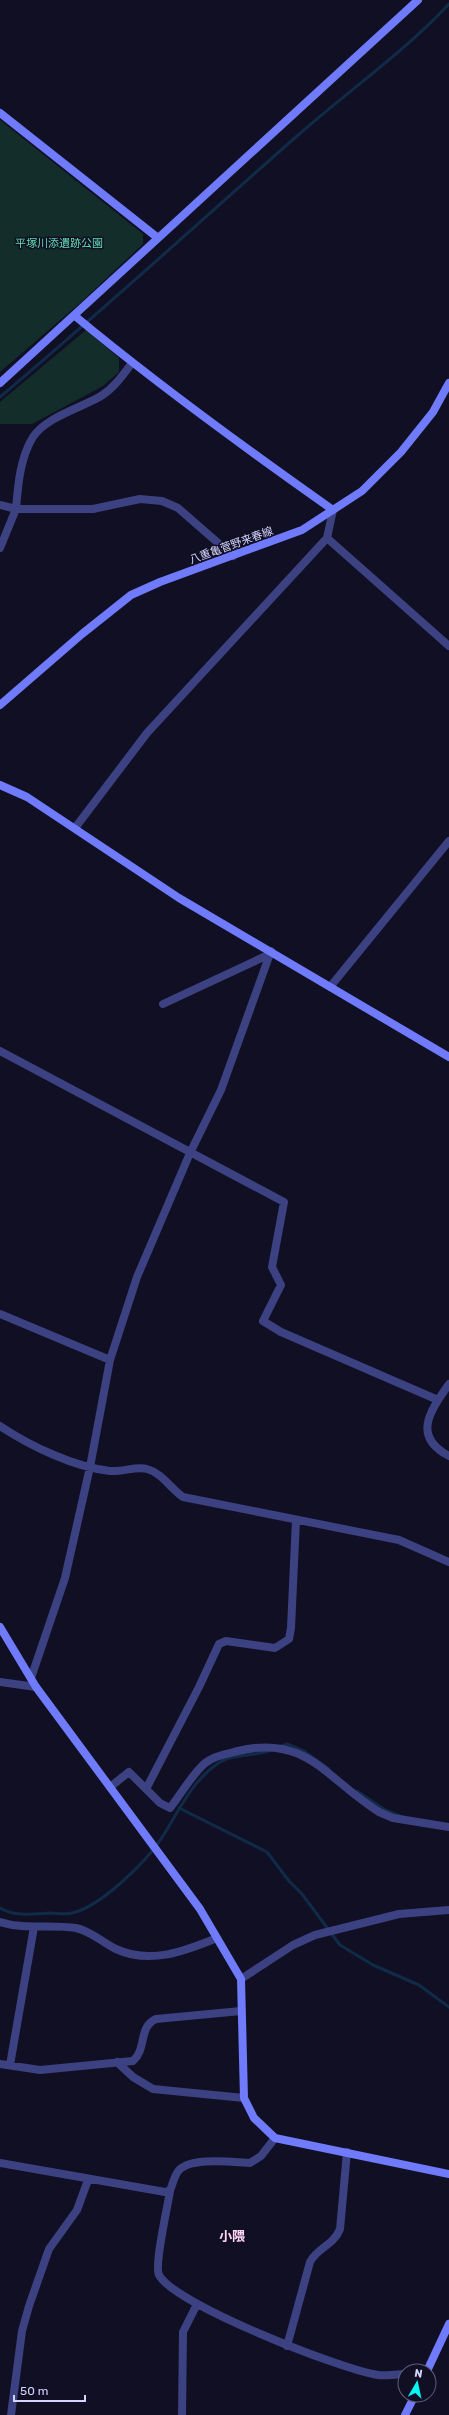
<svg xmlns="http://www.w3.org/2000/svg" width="449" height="2415" font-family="Rubik,'Noto Sans JP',sans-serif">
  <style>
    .green { fill: #132e2a }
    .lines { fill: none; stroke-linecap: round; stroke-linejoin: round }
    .stream { stroke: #102b48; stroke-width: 3 }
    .street { stroke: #3c4182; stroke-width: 8 }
    .secondary { stroke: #6f7bfa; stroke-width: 8 }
    .labels { text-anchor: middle; stroke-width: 3; stroke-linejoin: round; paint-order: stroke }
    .park-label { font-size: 11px; fill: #62dcaf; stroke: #110f24 }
    .street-label { font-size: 11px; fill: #d4d4fe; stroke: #110f24 }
    .quarter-label { font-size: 13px; font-weight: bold; fill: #fed6f4; stroke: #110f24 }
  </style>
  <rect width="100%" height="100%" fill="#110f24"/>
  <!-- green -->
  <path class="green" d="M 0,120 L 143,234 L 143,244 L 80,303 L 0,372 Z
    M 86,330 L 119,358 L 119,372 L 103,386 L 32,424 L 0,424 L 0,402 Z"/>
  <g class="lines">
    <!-- stream -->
    <path class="stream" d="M 0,397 C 101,312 198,223 297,136 C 347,92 403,53 449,4
      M 280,1747 L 287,1744 L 304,1751 L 329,1769
      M 357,1791 L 385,1810 L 400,1816
      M 179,1808 L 267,1852 L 289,1881 L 302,1894 L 340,1945 L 373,1965 L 419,1985 L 449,2007
      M 0,1908 C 16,1917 33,1914 50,1913 C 57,1913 65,1915 72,1913 C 100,1907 145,1863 161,1839 C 178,1813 191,1782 217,1764 C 230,1754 253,1756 269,1751"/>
    <!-- street -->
    <path class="street" d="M 0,505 L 16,509 C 18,485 20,458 33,437 C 46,417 81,408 101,396 C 114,388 123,375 132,363
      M 327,538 L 449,646
      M 0,548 L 16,509 L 93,509 L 140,499 L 162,501 L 178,508 L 233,556
      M 75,828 L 147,733 L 327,538 L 333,510
      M 330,987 L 449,841
      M 163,1004 L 270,954
      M 0,1051 L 284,1202 L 272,1267 L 281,1285 L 263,1321 L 281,1332 L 438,1400
      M 0,1314 L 110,1360
      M 449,1384 C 431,1410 411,1436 449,1456
      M 0,1426 C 30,1446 74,1467 110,1471 C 122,1472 137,1466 147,1469 C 162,1473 170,1488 183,1497 L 399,1540 L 449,1562
      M 31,1678 L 65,1578 L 90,1467 L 110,1360 L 137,1277 L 190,1153 L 221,1090 L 271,951
      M 0,1682 L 36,1687
      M 110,1787 L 129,1772 L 160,1803 L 170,1808 C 181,1794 191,1776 204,1764 C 213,1756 226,1754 238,1751 C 307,1734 326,1779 379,1812 L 393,1818 L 449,1827
      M 146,1789 L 199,1687 L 219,1644 L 226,1641 L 275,1648 L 289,1639 L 291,1628 L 296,1520
      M 0,1922 C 25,1930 50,1924 76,1928 C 91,1931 103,1943 116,1949 C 150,1965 185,1951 217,1938
      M 241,1979 L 293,1945 L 315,1935 L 399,1914 L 449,1910
      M 117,2062 L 133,2077 L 153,2089 L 244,2098
      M 0,2064 L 40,2070 L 133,2061 C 147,2049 138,2027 156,2019 L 241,2011
      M 10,2065 L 34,1927
      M 0,2163 L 165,2192 L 170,2191 C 172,2185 174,2178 177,2173 C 186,2156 233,2162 250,2163 L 261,2156 L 275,2138
      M 170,2191 C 168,2205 154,2265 159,2275 C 174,2304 342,2370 378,2375 C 386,2376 396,2374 405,2374
      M 287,2346 L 310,2262 C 317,2248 334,2245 340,2229 L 347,2152
      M 11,2415 L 22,2331 L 29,2306 L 49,2249 L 77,2210 L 88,2180
      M 182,2415 L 183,2332 L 197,2304"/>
    <!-- secondary -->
    <path class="secondary" d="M 0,113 L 158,238
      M 75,316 C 158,385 245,448 333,510
      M 0,383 L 418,0
      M 0,705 L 82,634 L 131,595 L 160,582 L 302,530 L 362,491 L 401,452 L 433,412 L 449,383
      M 0,785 L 27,797 L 179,898 L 449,1057
      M 0,1627 L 36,1687 L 200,1909 L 241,1979 L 244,2098 L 254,2118 L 275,2138 L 449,2174
      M 427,2371 L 449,2324
      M 405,2415 L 415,2395"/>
  </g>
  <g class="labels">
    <!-- park labels -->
    <g class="park-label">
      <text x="59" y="247">平塚川添遺跡公園</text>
    </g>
    <!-- street labels -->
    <g class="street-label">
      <text transform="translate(231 545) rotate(-20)" y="4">八重亀菅野来春線</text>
    </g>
    <!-- quarter labels -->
    <g class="quarter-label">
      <text x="232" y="2241">小隈</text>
    </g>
  </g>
  <!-- north arrow -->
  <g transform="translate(417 2383) rotate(9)"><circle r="19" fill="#110f24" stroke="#5f5e7b"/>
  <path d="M0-3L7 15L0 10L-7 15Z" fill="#08f6f2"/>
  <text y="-6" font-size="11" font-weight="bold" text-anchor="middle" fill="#d4d4fe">N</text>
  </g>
  <!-- scale -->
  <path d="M14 2395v6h71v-6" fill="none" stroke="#d4d4fe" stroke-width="2"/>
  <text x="20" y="2395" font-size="12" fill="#d4d4fe" stroke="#110f24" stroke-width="3" paint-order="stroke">50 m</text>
</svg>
